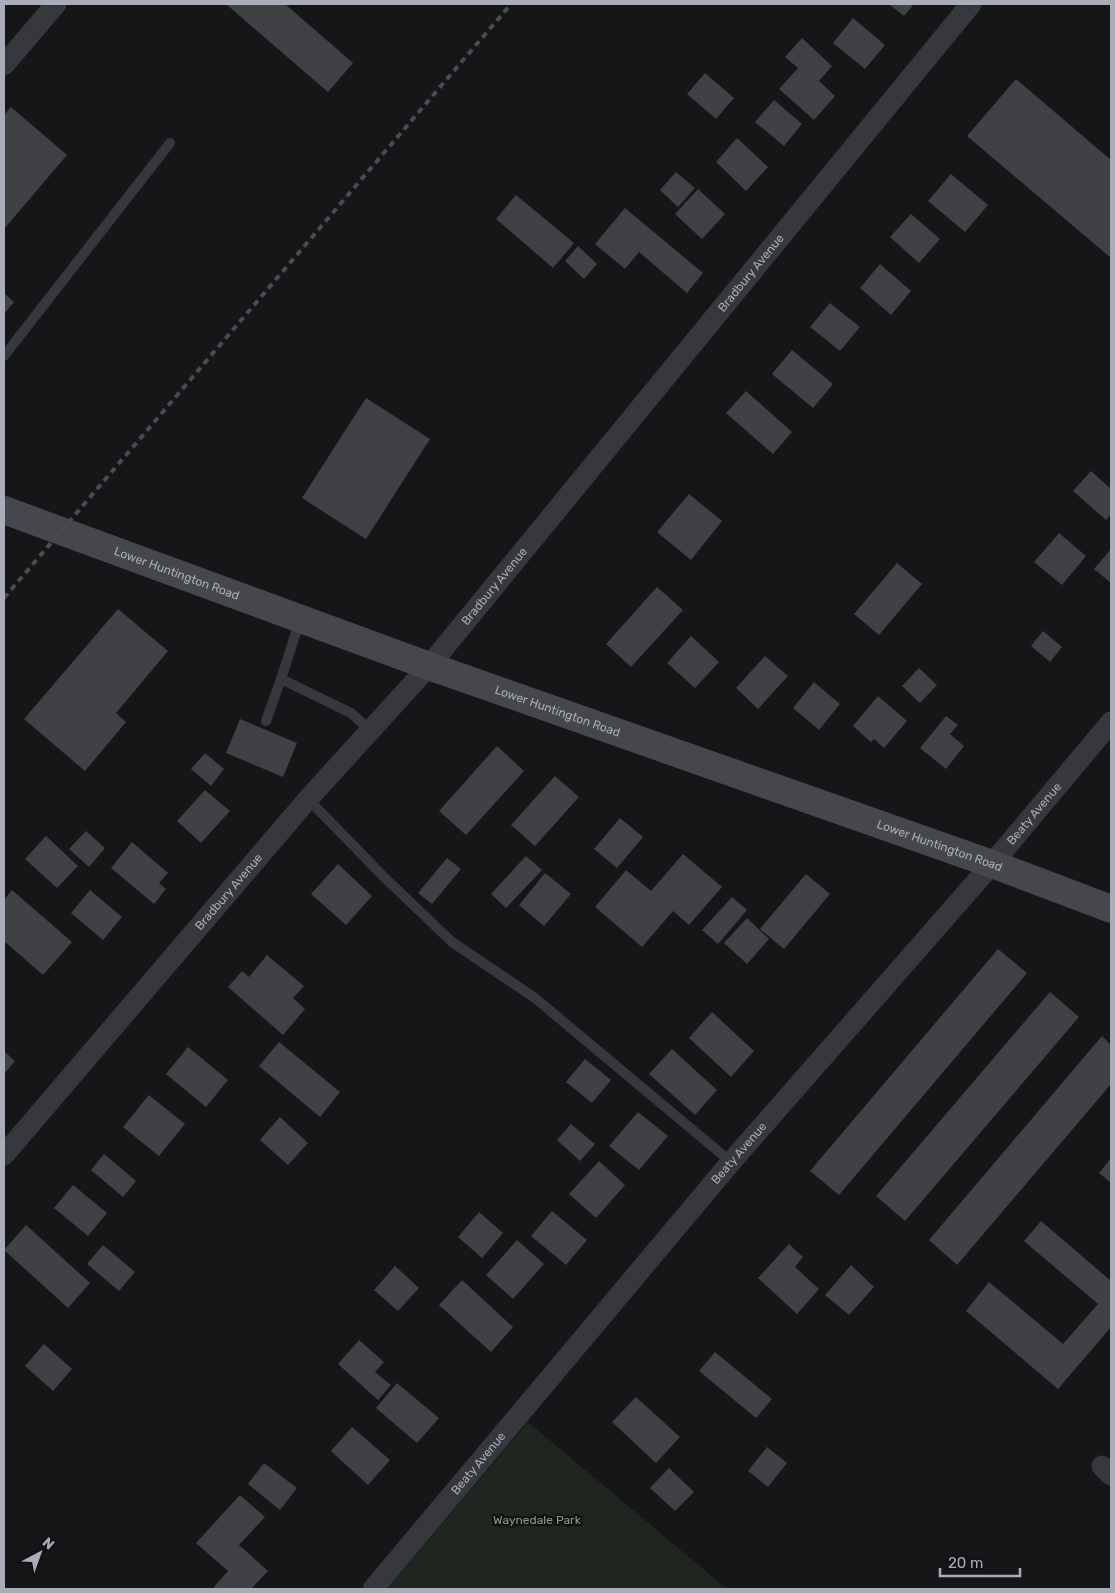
<svg xmlns="http://www.w3.org/2000/svg" width="1115" height="1593" font-family="Rubik,sans-serif">
  <style>
    .green { fill: #1e261f }
    .building { fill: #404145 }
    .lines { fill: none; stroke-linecap: round; stroke-linejoin: round }
    .lane { stroke: #37383d; stroke-width: 10 }
    .street { stroke: #37383d; stroke-width: 21 }
    .secondary { stroke: #45474d; stroke-width: 28 }
    .rail { stroke: #4a4c52; stroke-width: 4; stroke-dasharray: 6 5; stroke-linecap: butt }
    .labels { text-anchor: middle; stroke-width: 4.5; stroke-linejoin: round; paint-order: stroke }
    .street-label { font-size: 12px; fill: #a8adb8; stroke: #111113 }
    .park-label { font-size: 12px; fill: #7fa381; stroke: #111113 }
  </style>
  <rect width="100%" height="100%" fill="#161618"/>
  <!-- green -->
  <path class="green" d="M 528,1422 L 727,1589 L 387,1589 Z"/>
  <!-- building -->
  <path class="building" d="M 226,4 L 285,4 L 353,63 L 328,92 Z
    M 889,4 L 914,4 L 904,16 Z
    M 853,18 L 885,45 L 865,69 L 833,43 Z
    M 802,38 L 832,66 L 819,81 L 835,96 L 814,120 L 779,89 L 798,68 L 785,57 Z
    M 705,73 L 734,98 L 716,119 L 687,94 Z
    M 1016,79 L 1111,160 L 1111,258 L 967,136 Z
    M 774,100 L 802,124 L 784,146 L 755,122 Z
    M 11,107 L 67,155 L 4,229 L 4,115 Z
    M 737,138 L 768,167 L 746,191 L 716,162 Z
    M 676,172 L 695,188 L 678,207 L 660,190 Z
    M 951,174 L 988,205 L 965,232 L 928,201 Z
    M 698,189 L 725,214 L 702,239 L 675,214 Z
    M 516,195 L 574,243 L 553,268 L 496,219 Z
    M 625,208 L 703,273 L 687,293 L 639,252 L 625,269 L 595,244 Z
    M 911,214 L 940,239 L 919,263 L 890,237 Z
    M 578,246 L 597,264 L 584,279 L 565,261 Z
    M 880,264 L 911,291 L 891,315 L 860,288 Z
    M 4,293 L 14,302 L 4,314 Z
    M 830,303 L 860,327 L 840,351 L 810,327 Z
    M 792,350 L 833,384 L 813,408 L 772,374 Z
    M 746,391 L 792,432 L 773,454 L 726,413 Z
    M 366,398 L 430,439 L 366,539 L 302,498 Z
    M 1091,471 L 1111,489 L 1111,514 L 1106,520 L 1073,491 Z
    M 689,494 L 722,521 L 691,560 L 657,532 Z
    M 1059,533 L 1086,556 L 1062,585 L 1034,562 Z
    M 1111,549 L 1111,583 L 1094,569 Z
    M 897,563 L 922,584 L 879,635 L 854,614 Z
    M 657,587 L 683,610 L 631,667 L 606,644 Z
    M 118,609 L 168,651 L 116,713 L 126,722 L 85,771 L 24,719 Z
    M 1043,631 L 1062,647 L 1050,662 L 1031,646 Z
    M 691,636 L 719,662 L 695,688 L 667,663 Z
    M 765,656 L 788,676 L 758,709 L 736,688 Z
    M 919,668 L 937,685 L 920,703 L 902,686 Z
    M 814,682 L 840,704 L 819,730 L 793,708 Z
    M 878,696 L 907,721 L 884,748 L 874,739 L 871,742 L 853,726 Z
    M 946,716 L 958,725 L 950,734 L 964,746 L 946,769 L 920,748 Z
    M 240,719 L 297,743 L 283,777 L 226,753 Z
    M 497,746 L 524,771 L 466,835 L 439,811 Z
    M 205,753 L 224,769 L 211,786 L 191,769 Z
    M 555,776 L 579,797 L 535,846 L 511,825 Z
    M 205,790 L 230,811 L 201,843 L 177,821 Z
    M 620,818 L 643,837 L 617,868 L 594,849 Z
    M 86,831 L 105,848 L 89,867 L 69,849 Z
    M 46,836 L 78,866 L 57,888 L 25,859 Z
    M 132,842 L 168,873 L 159,883 L 166,889 L 154,904 L 111,868 Z
    M 683,854 L 722,887 L 689,925 L 673,911 L 642,947 L 595,907 L 626,870 L 651,891 Z
    M 526,856 L 542,870 L 506,908 L 491,894 Z
    M 447,858 L 461,869 L 432,904 L 418,893 Z
    M 338,864 L 372,896 L 346,925 L 311,894 Z
    M 545,873 L 571,894 L 544,926 L 519,905 Z
    M 806,874 L 830,894 L 784,949 L 760,929 Z
    M 12,890 L 72,942 L 43,975 L 4,941 L 4,900 Z
    M 90,890 L 122,917 L 103,940 L 71,913 Z
    M 732,897 L 747,910 L 718,944 L 702,930 Z
    M 747,918 L 769,939 L 747,964 L 724,943 Z
    M 998,949 L 1027,973 L 839,1195 L 810,1171 Z
    M 267,955 L 304,986 L 293,998 L 305,1009 L 283,1035 L 228,987 L 242,971 L 249,977 Z
    M 1050,992 L 1079,1017 L 905,1221 L 876,1196 Z
    M 712,1012 L 754,1051 L 731,1077 L 689,1038 Z
    M 1102,1036 L 1111,1045 L 1111,1084 L 957,1265 L 929,1240 Z
    M 279,1042 L 340,1092 L 320,1117 L 259,1066 Z
    M 188,1047 L 228,1080 L 206,1107 L 166,1074 Z
    M 672,1049 L 717,1090 L 695,1115 L 649,1074 Z
    M 4,1051 L 15,1061 L 4,1074 Z
    M 585,1059 L 611,1080 L 592,1103 L 566,1082 Z
    M 149,1095 L 185,1124 L 159,1156 L 123,1127 Z
    M 638,1112 L 668,1136 L 639,1170 L 609,1146 Z
    M 280,1117 L 308,1143 L 288,1165 L 260,1140 Z
    M 571,1124 L 595,1144 L 580,1161 L 557,1140 Z
    M 104,1154 L 136,1181 L 123,1197 L 91,1170 Z
    M 1111,1158 L 1111,1183 L 1099,1173 Z
    M 599,1161 L 625,1185 L 596,1218 L 569,1194 Z
    M 73,1185 L 107,1213 L 88,1236 L 54,1208 Z
    M 552,1211 L 587,1240 L 566,1265 L 531,1236 Z
    M 479,1212 L 503,1233 L 482,1258 L 458,1237 Z
    M 1041,1221 L 1111,1281 L 1111,1327 L 1058,1389 L 966,1311 L 989,1282 L 1063,1344 L 1098,1304 L 1024,1241 Z
    M 26,1225 L 90,1283 L 68,1308 L 4,1250 Z
    M 517,1240 L 544,1264 L 513,1299 L 486,1275 Z
    M 789,1244 L 803,1257 L 795,1267 L 819,1289 L 797,1314 L 758,1278 Z
    M 103,1245 L 135,1272 L 119,1291 L 87,1264 Z
    M 851,1265 L 874,1287 L 849,1315 L 825,1295 Z
    M 395,1266 L 419,1288 L 398,1311 L 374,1290 Z
    M 462,1280 L 513,1327 L 491,1352 L 439,1305 Z
    M 359,1340 L 384,1362 L 375,1372 L 391,1385 L 378,1400 L 338,1364 Z
    M 44,1344 L 72,1369 L 53,1391 L 25,1366 Z
    M 715,1352 L 772,1399 L 756,1418 L 699,1371 Z
    M 397,1383 L 439,1418 L 417,1443 L 376,1408 Z
    M 636,1397 L 680,1437 L 656,1463 L 612,1422 Z
    M 352,1427 L 390,1460 L 368,1485 L 331,1451 Z
    M 767,1447 L 787,1463 L 768,1487 L 748,1471 Z
    M 264,1463 L 297,1488 L 280,1510 L 248,1484 Z
    M 669,1468 L 694,1492 L 675,1511 L 650,1488 Z
    M 240,1495 L 265,1517 L 239,1545 L 268,1571 L 251,1589 L 216,1589 L 214,1587 L 228,1571 L 196,1543 Z"/>
  <g class="lines">
    <!-- lane -->
    <path class="lane" d="M 4,356 L 170,143
      M 300,620 L 281,679 L 351,713 L 370,730
      M 266,721 L 281,679
      M 308,799 L 384,877 L 452,942 L 535,998 L 731,1162"/>
    <!-- street -->
    <g class="street">
      <path d="M 4,65 L 56,4"/>
      <path id="s1" d="M 4,1155 L 308,799 L 429,666 L 971,4"/>
      <path d="M 1102,1466 L 1111,1475"/>
      <path id="s2" d="M 373,1589 L 731,1162 L 992,864 L 1111,722"/>
    </g>
    <!-- secondary -->
    <path class="secondary" id="s3" d="M 4,510 L 429,666 L 992,864 L 1111,909"/>
    <!-- rail -->
    <path class="rail" d="M 4,598 L 511,4"/>
  </g>
  <g class="labels">
    <!-- street labels -->
    <g class="street-label">
      <text dy="4" stroke="none"><textPath href="#s1" startOffset="1156">Bradbury Avenue</textPath></text>
      <text dy="4" stroke="none"><textPath href="#s3" startOffset="184">Lower Huntington Road</textPath></text>
      <text dy="4" stroke="none"><textPath href="#s1" startOffset="751">Bradbury Avenue</textPath></text>
      <text dy="4" stroke="none"><textPath href="#s3" startOffset="589">Lower Huntington Road</textPath></text>
      <text dy="4" stroke="none"><textPath href="#s2" startOffset="1019">Beaty Avenue</textPath></text>
      <text dy="4" stroke="none"><textPath href="#s3" startOffset="994">Lower Huntington Road</textPath></text>
      <text dy="4" stroke="none"><textPath href="#s1" startOffset="346">Bradbury Avenue</textPath></text>
      <text dy="4" stroke="none"><textPath href="#s2" startOffset="569">Beaty Avenue</textPath></text>
      <text dy="4" stroke="none"><textPath href="#s2" startOffset="164">Beaty Avenue</textPath></text>
    </g>
    <!-- park labels -->
    <g class="park-label">
      <text x="537" y="1524">Waynedale Park</text>
    </g>
  </g>
  <!-- border -->
  <rect width="1115" height="1593" fill="none" stroke="#a8adb8" stroke-width="10"/>
  <!-- north arrow -->
  <g transform="translate(40 1553) rotate(41)" stroke="#111113" stroke-width="4" paint-order="stroke">
  <path d="M0-4L9 19L0 12L-9 19Z" fill="#a8adb8"/>
  <text y="-8" font-size="14" font-weight="bold" text-anchor="middle" fill="#a8adb8">N</text>
  </g>
  <!-- scale -->
  <path d="M940 1568v8h80v-8" fill="none" stroke="#a8adb8" stroke-width="2.5"/>
  <text x="948" y="1568" font-size="15" fill="#a8adb8" stroke="#111113" stroke-width="4" paint-order="stroke">20 m</text>
</svg>
